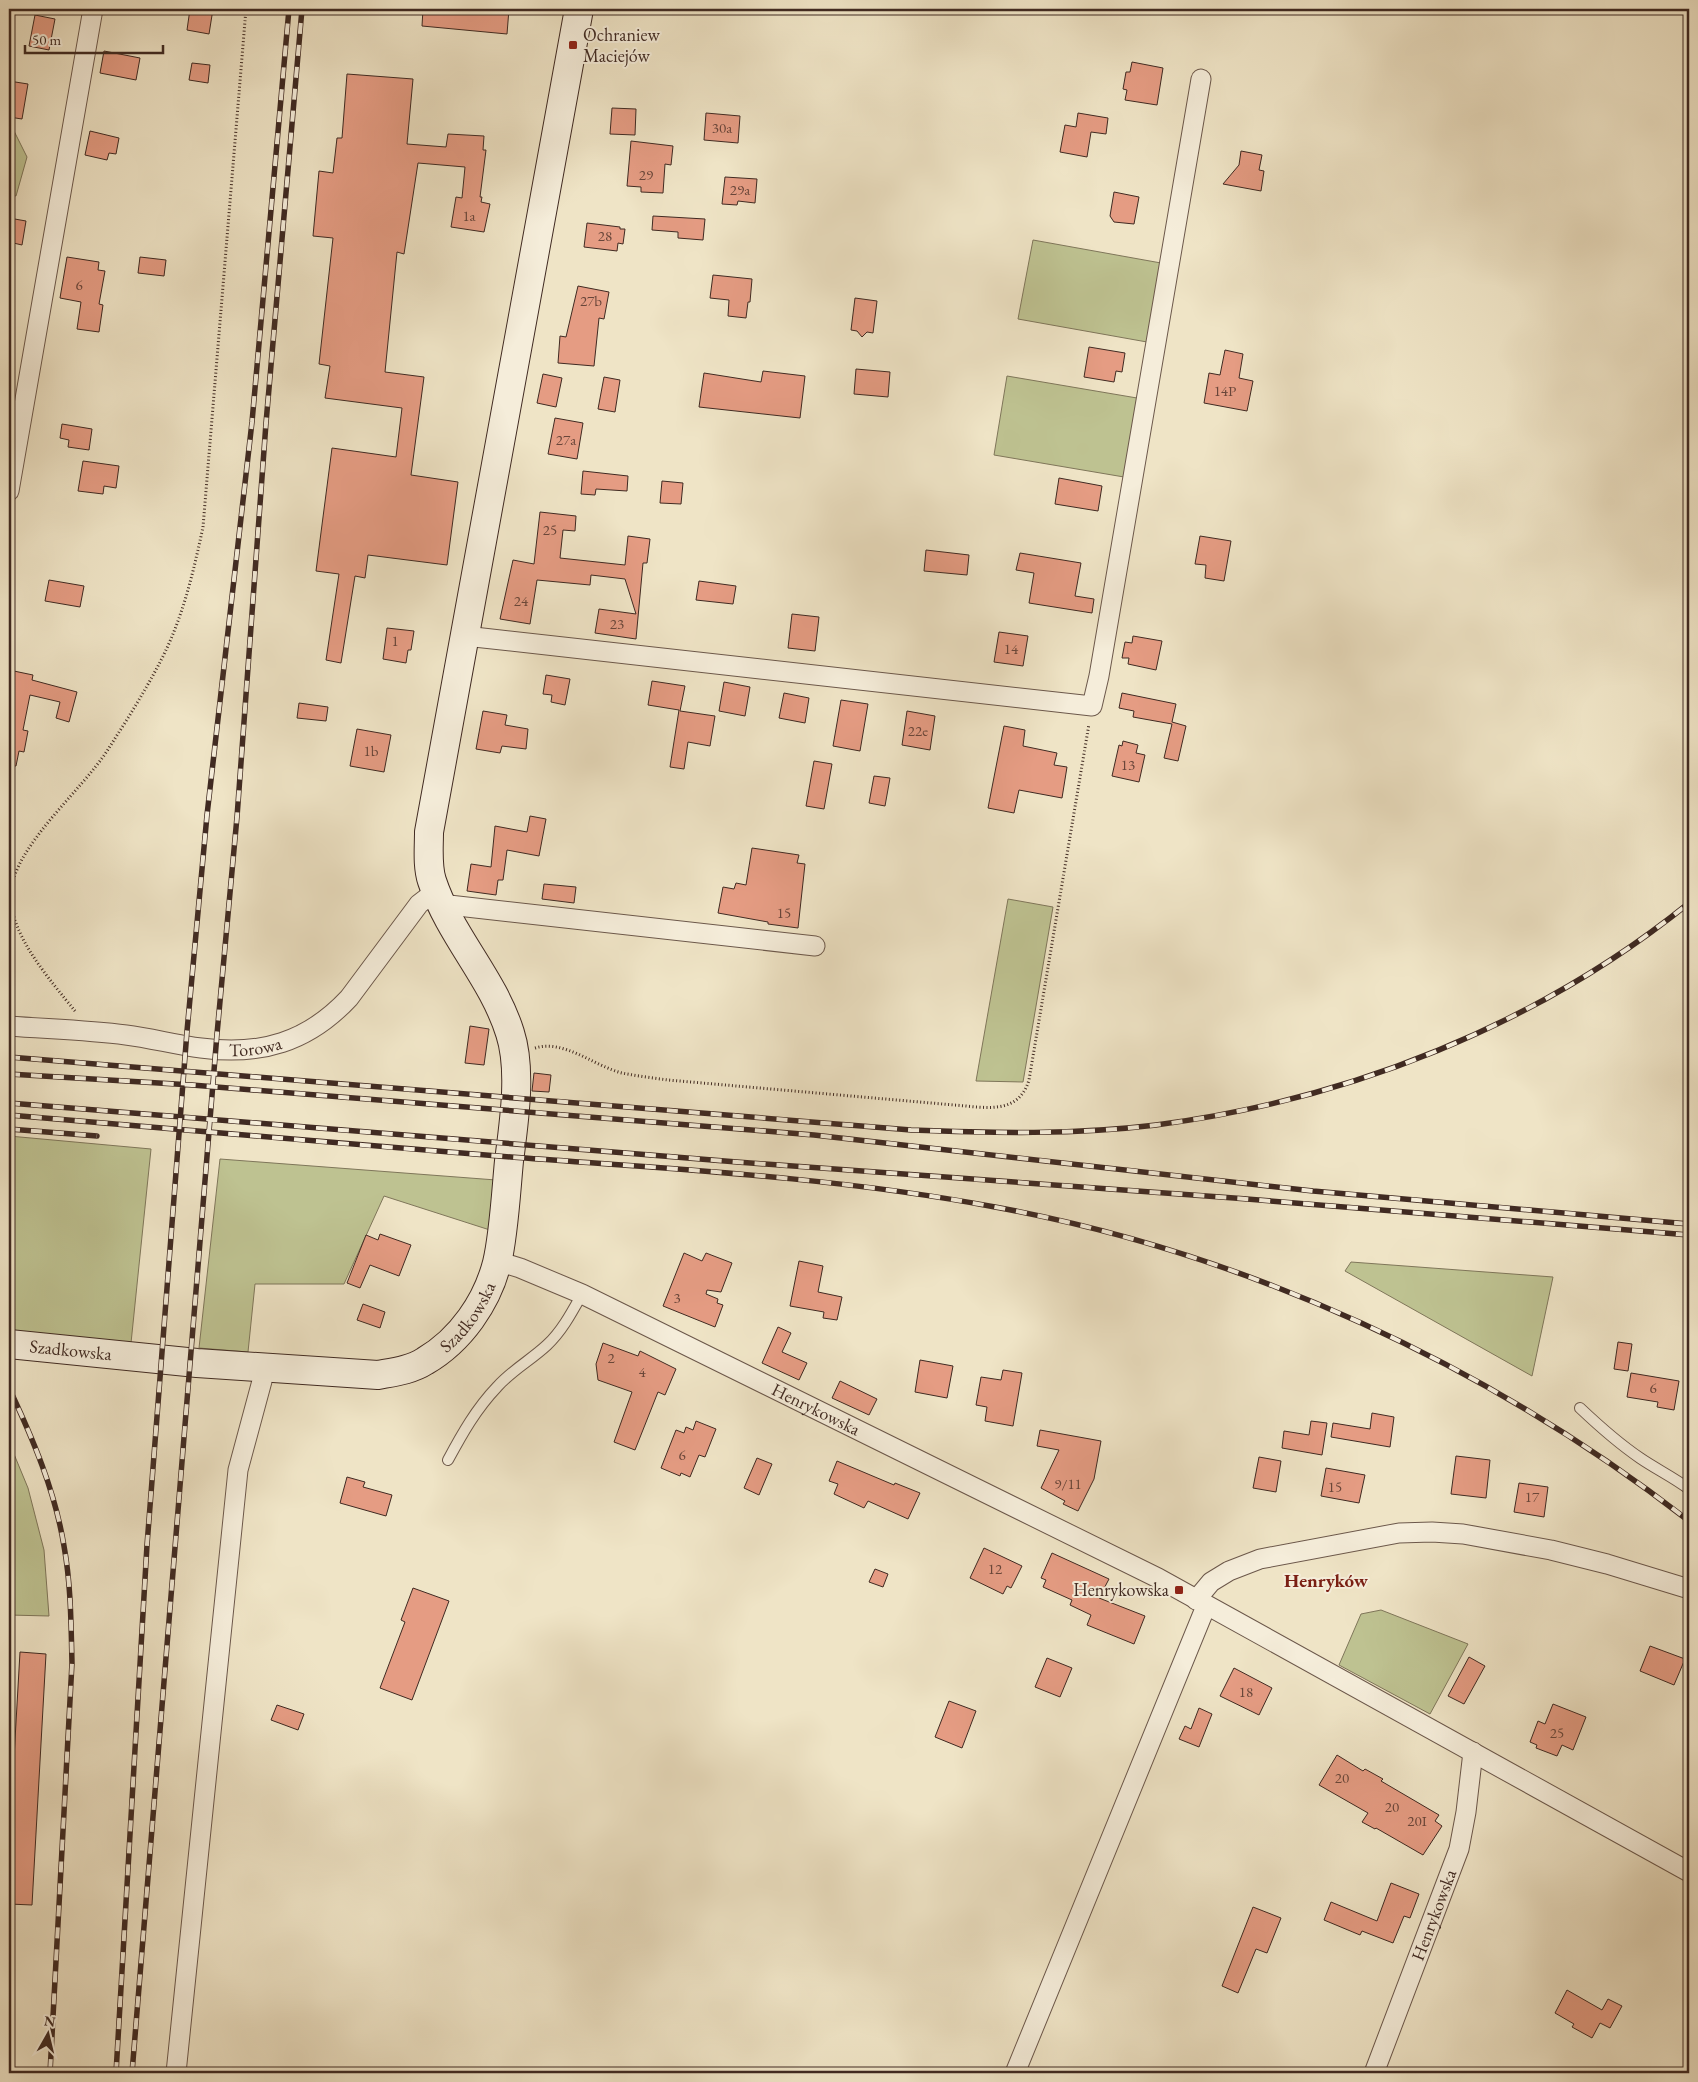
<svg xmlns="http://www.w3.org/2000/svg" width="1698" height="2082" font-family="'EB Garamond',serif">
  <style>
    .green { fill: #bec291; stroke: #7f765a }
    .building { fill: #e59c83; stroke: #402a22 }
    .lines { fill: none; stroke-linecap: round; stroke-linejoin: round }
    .lane-casing { stroke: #6c584b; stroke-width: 12 }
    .street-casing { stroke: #6c584b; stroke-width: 21 }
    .secondary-casing { stroke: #402a22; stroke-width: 30 }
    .path { stroke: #402a22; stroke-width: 3; stroke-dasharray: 1 2.5; stroke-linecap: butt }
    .lane { stroke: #f5edda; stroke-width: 10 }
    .street { stroke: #f5edda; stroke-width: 19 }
    .secondary { stroke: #f5edda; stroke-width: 28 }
    .rail-casing { stroke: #402a22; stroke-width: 5.5 }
    .rail { stroke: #f5edda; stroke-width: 4; stroke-dasharray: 11; stroke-linecap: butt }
    .poi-dot { fill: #8f2418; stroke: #f5edda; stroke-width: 2 }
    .labels { text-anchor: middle; stroke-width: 4; stroke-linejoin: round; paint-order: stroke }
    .number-label { font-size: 15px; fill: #69463a }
    .poi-label { font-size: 18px; fill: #402a22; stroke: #f5edda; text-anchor: start }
    .street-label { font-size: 18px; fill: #402a22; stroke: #f5edda }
    .neighbourhood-label { font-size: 19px; font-weight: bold; fill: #7a1f14; stroke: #f5edda }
  </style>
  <rect width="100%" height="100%" fill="#efe4c6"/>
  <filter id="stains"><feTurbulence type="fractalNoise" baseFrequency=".004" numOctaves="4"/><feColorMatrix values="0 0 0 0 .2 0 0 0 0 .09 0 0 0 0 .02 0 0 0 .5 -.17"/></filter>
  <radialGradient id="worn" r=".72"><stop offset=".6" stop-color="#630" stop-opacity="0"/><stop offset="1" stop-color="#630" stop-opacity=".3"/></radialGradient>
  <!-- green -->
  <path class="green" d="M 9,130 L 14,131 L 27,157 L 16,196 L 9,195 Z
    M 1033,240 L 1161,263 L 1147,342 L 1018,319 Z
    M 1007,376 L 1137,398 L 1124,477 L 994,455 Z
    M 1008,899 L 1053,907 L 1023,1082 L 976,1081 Z
    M 9,1136 L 151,1149 L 131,1343 L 9,1331 Z
    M 220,1159 L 496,1180 L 493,1231 L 384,1196 L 344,1284 L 255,1284 L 248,1352 L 199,1348 Z
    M 1351,1262 L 1553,1277 L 1532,1376 L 1345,1271 Z
    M 9,1442 L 28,1488 L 44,1550 L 49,1616 L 9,1615 Z
    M 1381,1610 L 1468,1644 L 1430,1714 L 1339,1665 L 1361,1614 Z"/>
  <!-- building -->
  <path class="building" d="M 190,9 L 213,9 L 209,34 L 187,30 Z
    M 423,9 L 509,9 L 507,34 L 422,26 Z
    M 35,15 L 55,19 L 49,50 L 29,46 Z
    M 104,51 L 140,58 L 136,80 L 100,73 Z
    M 1132,62 L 1163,68 L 1157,105 L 1125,100 L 1127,90 L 1123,89 L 1126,72 L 1130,72 Z
    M 192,63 L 210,65 L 208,83 L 189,80 Z
    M 347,74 L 413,79 L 407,144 L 446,147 L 448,134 L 484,136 L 483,150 L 486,150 L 480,197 L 482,197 L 481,202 L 490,204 L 484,232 L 451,227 L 456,197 L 462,198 L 465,167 L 418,163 L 404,254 L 397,252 L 385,372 L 424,377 L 411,475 L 458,482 L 447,565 L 368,555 L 365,578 L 355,576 L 341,663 L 326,660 L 339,574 L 316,571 L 332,448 L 396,457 L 402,408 L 325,398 L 330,366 L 319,364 L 333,238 L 313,236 L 319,171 L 333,173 L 337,138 L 342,138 Z
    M 9,81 L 28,84 L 22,119 L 9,117 Z
    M 612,108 L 636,109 L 635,135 L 610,134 Z
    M 706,113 L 740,116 L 738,143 L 704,140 Z
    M 1078,113 L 1108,118 L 1106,134 L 1091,132 L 1087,157 L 1060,152 L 1065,125 L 1076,127 Z
    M 90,131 L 119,138 L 116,154 L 109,153 L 107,160 L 85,155 Z
    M 631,141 L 673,146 L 671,165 L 665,164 L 663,193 L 641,192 L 641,187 L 627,186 Z
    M 1241,151 L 1262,155 L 1259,170 L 1264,171 L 1261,191 L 1223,184 L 1239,165 Z
    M 725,177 L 757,179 L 755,203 L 738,201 L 737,205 L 722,204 Z
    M 1114,192 L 1139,197 L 1134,224 L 1114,222 L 1110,216 Z
    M 653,216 L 705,219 L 703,240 L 678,238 L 678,232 L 652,230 Z
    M 9,218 L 26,221 L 22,245 L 9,242 Z
    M 587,223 L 620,227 L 620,229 L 625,229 L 623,244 L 618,243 L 617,251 L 584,247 Z
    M 67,257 L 99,262 L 98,270 L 105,271 L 99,304 L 103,305 L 99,332 L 77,329 L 81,302 L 60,298 Z
    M 140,257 L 166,260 L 164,276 L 138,273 Z
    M 713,275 L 752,279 L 750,302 L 748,302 L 746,318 L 728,316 L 729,300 L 710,298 Z
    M 578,286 L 609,292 L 604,319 L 599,318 L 594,366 L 558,363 L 560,336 L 566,337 Z
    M 855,298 L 877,301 L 873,333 L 867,332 L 862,337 L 857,331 L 851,330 Z
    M 1089,347 L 1125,353 L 1122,372 L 1116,371 L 1114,382 L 1084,377 Z
    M 1225,350 L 1243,354 L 1239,378 L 1253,381 L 1247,411 L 1204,403 L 1209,373 L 1220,375 Z
    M 856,369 L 890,372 L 888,397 L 854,394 Z
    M 763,371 L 805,376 L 800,418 L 699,407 L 704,373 L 761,382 Z
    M 543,374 L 562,378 L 556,407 L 537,403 Z
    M 604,377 L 620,380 L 615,412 L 598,409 Z
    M 555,418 L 583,423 L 577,459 L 548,454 Z
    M 62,424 L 92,429 L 89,450 L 68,447 L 69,440 L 60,438 Z
    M 83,461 L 119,466 L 116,488 L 104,486 L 103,494 L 78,491 Z
    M 583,471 L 628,476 L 627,491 L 596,489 L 595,495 L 581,494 Z
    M 1059,478 L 1102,486 L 1098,511 L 1055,504 Z
    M 662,481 L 683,483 L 681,504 L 660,503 Z
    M 540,512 L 576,516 L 575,531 L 563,530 L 560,558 L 625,565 L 628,536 L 650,539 L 647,563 L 643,563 L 636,639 L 595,633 L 599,609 L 636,614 L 625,579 L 591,575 L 590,585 L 537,580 L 530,624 L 500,619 L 513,560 L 534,564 Z
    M 1200,536 L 1231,541 L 1224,581 L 1205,578 L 1206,565 L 1195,564 Z
    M 926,550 L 969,555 L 967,575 L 924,571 Z
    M 1020,553 L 1081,563 L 1075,596 L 1094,599 L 1092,613 L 1029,603 L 1034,573 L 1016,570 Z
    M 49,580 L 84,586 L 80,607 L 45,601 Z
    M 699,581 L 736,586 L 733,604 L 696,600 Z
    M 792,614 L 819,617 L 815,651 L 788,648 Z
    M 387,628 L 414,631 L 411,650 L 408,650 L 406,663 L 383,659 Z
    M 999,632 L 1028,636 L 1023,666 L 994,662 Z
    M 1133,636 L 1162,641 L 1156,670 L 1128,664 L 1129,658 L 1122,658 L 1125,642 L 1132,643 Z
    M 9,670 L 33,675 L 32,680 L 77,692 L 69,722 L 56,718 L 60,702 L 30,695 L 23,730 L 28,731 L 24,752 L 19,751 L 16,766 L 9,766 Z
    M 546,675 L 570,679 L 565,705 L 551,702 L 552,695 L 543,694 Z
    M 652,681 L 685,686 L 680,711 L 715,716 L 710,746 L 688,742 L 684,769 L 670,767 L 679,710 L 648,705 Z
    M 724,682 L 750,687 L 745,716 L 719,711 Z
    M 784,693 L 809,698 L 805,723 L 779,718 Z
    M 1122,693 L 1176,704 L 1172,722 L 1186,726 L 1178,761 L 1164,758 L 1172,724 L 1133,717 L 1134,711 L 1119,708 Z
    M 841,700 L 868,704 L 860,751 L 833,746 Z
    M 299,703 L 328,707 L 326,721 L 297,718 Z
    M 483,711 L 507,715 L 505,725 L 528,729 L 526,749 L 502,746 L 500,753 L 476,749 Z
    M 907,711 L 935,716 L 930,750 L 902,745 Z
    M 1004,726 L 1025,730 L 1023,746 L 1057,753 L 1054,765 L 1067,767 L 1062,798 L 1019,790 L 1014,813 L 988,808 Z
    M 357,729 L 391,735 L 384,772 L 350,766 Z
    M 1123,741 L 1138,745 L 1136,753 L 1145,755 L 1139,782 L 1112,776 L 1119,745 L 1122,746 Z
    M 814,761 L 832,764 L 824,809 L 806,806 Z
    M 874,776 L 890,778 L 885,806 L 869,803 Z
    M 530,816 L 546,819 L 539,856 L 507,850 L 503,880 L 498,880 L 496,895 L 467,891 L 471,864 L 491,867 L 495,826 L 527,832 Z
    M 752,848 L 799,855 L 797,863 L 805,864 L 798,928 L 768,924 L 768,922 L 718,913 L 723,887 L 734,889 L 736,883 L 746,885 Z
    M 544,884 L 576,887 L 574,903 L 542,899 Z
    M 470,1026 L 489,1029 L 484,1065 L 465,1063 Z
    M 534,1073 L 551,1075 L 549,1092 L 532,1091 Z
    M 380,1234 L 411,1245 L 399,1276 L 370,1265 L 360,1288 L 347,1283 L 366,1235 L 378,1240 Z
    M 684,1253 L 702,1261 L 706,1253 L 732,1263 L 721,1292 L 707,1290 L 706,1294 L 718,1299 L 717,1303 L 723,1305 L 715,1327 L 663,1306 Z
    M 799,1261 L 823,1266 L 818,1292 L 842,1297 L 837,1320 L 823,1318 L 824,1312 L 790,1306 Z
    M 363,1304 L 385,1312 L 380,1328 L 357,1320 Z
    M 778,1327 L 791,1333 L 782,1352 L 807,1363 L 799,1380 L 762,1363 Z
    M 1618,1342 L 1632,1344 L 1628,1371 L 1614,1369 Z
    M 603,1343 L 638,1356 L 640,1351 L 676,1369 L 665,1395 L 658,1392 L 635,1450 L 614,1442 L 632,1392 L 598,1380 L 596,1364 Z
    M 920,1360 L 953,1366 L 947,1398 L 915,1392 Z
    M 1003,1370 L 1022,1373 L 1013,1426 L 985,1421 L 987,1407 L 976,1405 L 981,1377 L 1001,1380 Z
    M 1631,1373 L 1679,1381 L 1674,1410 L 1657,1407 L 1658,1402 L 1627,1397 Z
    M 840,1381 L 877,1399 L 869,1415 L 832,1398 Z
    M 1372,1413 L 1394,1417 L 1390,1447 L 1331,1437 L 1333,1423 L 1370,1429 Z
    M 696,1421 L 716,1429 L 705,1457 L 699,1455 L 690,1477 L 681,1473 L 680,1476 L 661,1468 L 676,1430 L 684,1433 L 686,1427 L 693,1430 Z
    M 1311,1421 L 1327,1423 L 1322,1455 L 1282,1448 L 1284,1431 L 1309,1435 Z
    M 1040,1430 L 1101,1441 L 1094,1479 L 1078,1511 L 1063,1504 L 1065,1501 L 1041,1488 L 1059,1450 L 1037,1446 Z
    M 1456,1456 L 1490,1460 L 1486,1498 L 1451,1494 Z
    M 1259,1457 L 1281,1461 L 1276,1492 L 1253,1488 Z
    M 757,1458 L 772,1464 L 759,1495 L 744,1488 Z
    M 837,1461 L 894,1485 L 895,1483 L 920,1493 L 908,1519 L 868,1501 L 864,1508 L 834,1494 L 838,1484 L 829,1481 Z
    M 1326,1468 L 1365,1475 L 1359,1503 L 1321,1496 Z
    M 347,1477 L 365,1482 L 363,1487 L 392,1495 L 386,1516 L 340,1503 Z
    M 1519,1483 L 1548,1487 L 1544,1517 L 1514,1512 Z
    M 984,1548 L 1022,1566 L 1011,1588 L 1007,1586 L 1003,1594 L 970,1578 Z
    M 1052,1553 L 1109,1579 L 1099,1598 L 1145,1616 L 1134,1644 L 1087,1625 L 1091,1615 L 1070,1605 L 1072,1600 L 1043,1587 L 1046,1580 L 1041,1578 Z
    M 875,1569 L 888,1574 L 883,1587 L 869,1582 Z
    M 413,1588 L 449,1601 L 412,1700 L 380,1688 L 405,1622 L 401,1620 Z
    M 1650,1646 L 1685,1659 L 1674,1685 L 1640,1671 Z
    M 20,1652 L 46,1654 L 32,1905 L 9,1904 L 9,1846 Z
    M 1469,1657 L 1485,1666 L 1464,1704 L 1448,1696 Z
    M 1047,1658 L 1072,1668 L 1060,1697 L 1035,1687 Z
    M 1234,1668 L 1272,1688 L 1259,1715 L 1220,1696 Z
    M 949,1701 L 976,1711 L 962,1748 L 935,1737 Z
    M 1553,1704 L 1586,1717 L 1573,1750 L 1562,1745 L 1557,1756 L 1536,1748 L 1537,1745 L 1530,1742 L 1538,1721 L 1545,1724 Z
    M 277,1705 L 304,1714 L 298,1730 L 271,1720 Z
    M 1199,1708 L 1212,1714 L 1199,1747 L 1179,1739 L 1185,1726 L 1191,1729 Z
    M 1337,1755 L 1363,1771 L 1365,1769 L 1383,1779 L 1381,1781 L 1439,1815 L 1435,1821 L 1442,1826 L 1423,1855 L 1376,1828 L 1375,1829 L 1362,1822 L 1368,1813 L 1319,1785 Z
    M 1391,1883 L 1419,1894 L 1410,1918 L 1404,1916 L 1393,1943 L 1362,1931 L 1360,1935 L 1324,1920 L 1331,1902 L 1377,1921 Z
    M 1253,1907 L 1281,1918 L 1267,1953 L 1256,1949 L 1238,1993 L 1222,1986 Z
    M 1567,1990 L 1602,2010 L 1608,1999 L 1622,2006 L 1610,2028 L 1600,2023 L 1592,2038 L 1572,2027 L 1574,2024 L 1555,2013 Z"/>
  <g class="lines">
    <defs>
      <path id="lane" d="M 1580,1408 C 1599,1426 1618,1443 1640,1458 C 1656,1469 1673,1477 1689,1489
        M 448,1460 C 462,1434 476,1409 497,1387 C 512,1370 531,1360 547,1345 C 562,1331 572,1312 582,1294"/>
      <g id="street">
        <path d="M 9,491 L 93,9"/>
        <path d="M 465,636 L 1092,706 L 1099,676 L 1201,79"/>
        <path d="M 440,904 L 815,946"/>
        <path id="s1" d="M 9,1026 C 48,1029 87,1030 126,1035 C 151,1038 176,1045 201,1048 C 261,1056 308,1042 349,998 L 419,904 L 436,891"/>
        <path id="s2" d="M 497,1261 L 520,1268 L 582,1294 L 1158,1578 L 1689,1872"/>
        <path d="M 1196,1600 L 1211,1582 L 1229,1571 L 1260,1559 L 1399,1533 L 1432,1532 L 1463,1534 L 1551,1550 L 1607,1564 L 1689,1589"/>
        <path d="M 176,2073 L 238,1470 L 262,1381 L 263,1368"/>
        <path d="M 1015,2073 L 1206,1606"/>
        <path id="s3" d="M 1374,2073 L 1459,1849 L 1466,1812 L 1473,1752"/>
      </g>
      <g id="secondary">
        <path id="s4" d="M 9,1344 L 197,1363 L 378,1375 C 394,1372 411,1370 425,1361 C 461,1340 487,1302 497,1263 C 504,1233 506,1192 509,1161 C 514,1122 522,1070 510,1033 C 493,978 450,936 432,881 C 427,866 429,848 429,832 L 579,9"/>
      </g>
    </defs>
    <!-- lane casing -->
    <use href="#lane" class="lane-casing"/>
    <!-- street casing -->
    <use href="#street" class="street-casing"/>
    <!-- secondary casing -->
    <use href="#secondary" class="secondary-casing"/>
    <!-- path -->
    <path class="path" d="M 75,1011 C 51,981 6,931 11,890 C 17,844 81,791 107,751 C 125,723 144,693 159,664 C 182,621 193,574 203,527 L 246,9
      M 535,1048 C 564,1039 594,1066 622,1073 C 637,1076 653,1078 668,1080 L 954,1105 C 984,1107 1018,1116 1029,1080 L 1089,724"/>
    <!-- lane -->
    <use href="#lane" class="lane"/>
    <!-- street -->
    <use href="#street" class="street"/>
    <!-- secondary -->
    <use href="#secondary" class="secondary"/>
    <defs>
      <path id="rail" d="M 9,1057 L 911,1130 C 993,1133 1075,1135 1156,1125 C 1348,1100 1538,1025 1689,903
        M 9,1074 L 192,1085 L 814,1135 L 1313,1191 L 1689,1224
        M 9,1103 L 737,1162 L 1234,1198 L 1689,1235
        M 9,1115 C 176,1129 344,1144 511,1157 C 672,1169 836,1177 995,1207 C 1246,1253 1488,1365 1689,1521
        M 9,1129 L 97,1136
        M 9,1388 C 33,1439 55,1491 64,1546 C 71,1585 71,1624 72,1663 L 50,2073
        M 116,2073 L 147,1545 L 187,1031 L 207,815 L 252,422 L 289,9
        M 132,2073 L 217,1034 L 237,817 L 266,423 L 302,9"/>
    </defs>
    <!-- rail casing -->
    <use href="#rail" class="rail-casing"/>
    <!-- rail -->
    <use href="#rail" class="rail"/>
  </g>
  <!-- markers -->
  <g class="poi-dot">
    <rect x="568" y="40" width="10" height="10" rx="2.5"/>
    <rect x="1174" y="1585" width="10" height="10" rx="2.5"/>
  </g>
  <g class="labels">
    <!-- number labels -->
    <g class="number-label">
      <text x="722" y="133">30a</text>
      <text x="646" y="180">29</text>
      <text x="740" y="195">29a</text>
      <text x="469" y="221">1a</text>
      <text x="605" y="241">28</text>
      <text x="79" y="290">6</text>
      <text x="591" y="306">27b</text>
      <text x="1225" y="396">14P</text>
      <text x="566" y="445">27a</text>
      <text x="550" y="535">25</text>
      <text x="521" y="606">24</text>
      <text x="617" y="629">23</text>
      <text x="395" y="646">1</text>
      <text x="1011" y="654">14</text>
      <text x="918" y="736">22e</text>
      <text x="371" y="756">1b</text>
      <text x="1128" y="770">13</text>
      <text x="784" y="918">15</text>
      <text x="677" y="1303">3</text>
      <text x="611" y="1363">2</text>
      <text x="642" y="1377">4</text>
      <text x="1653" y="1393">6</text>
      <text x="682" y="1460">6</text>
      <text x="1068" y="1489">9/11</text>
      <text x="1335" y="1492">15</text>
      <text x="1532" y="1502">17</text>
      <text x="995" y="1574">12</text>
      <text x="1246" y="1697">18</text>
      <text x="1557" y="1738">25</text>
      <text x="1342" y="1783">20</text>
      <text x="1392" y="1812">20</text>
      <text x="1417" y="1826">20I</text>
    </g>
    <!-- poi labels -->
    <g class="poi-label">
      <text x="583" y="41">Ochraniew<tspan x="583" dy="21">Maciejów</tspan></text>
      <text x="1169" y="1596" text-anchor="end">Henrykowska</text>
    </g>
    <!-- street labels -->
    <g class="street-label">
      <text dy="6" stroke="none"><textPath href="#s1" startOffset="248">Torowa</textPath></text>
      <text dy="6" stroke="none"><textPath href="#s4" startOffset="482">Szadkowska</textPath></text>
      <text dy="6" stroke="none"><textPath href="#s4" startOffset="62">Szadkowska</textPath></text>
      <text dy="6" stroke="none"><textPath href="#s2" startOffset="352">Henrykowska</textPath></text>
      <text dy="6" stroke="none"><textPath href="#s3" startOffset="169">Henrykowska</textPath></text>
    </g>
    <!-- neighbourhood labels -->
    <g class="neighbourhood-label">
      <text x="1326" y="1587">Henryków</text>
    </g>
  </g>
  <!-- margin -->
  <rect width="1698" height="2082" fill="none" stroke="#efe4c6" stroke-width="30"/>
  <rect x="10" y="10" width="1678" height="2062" fill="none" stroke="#402a22" stroke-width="2.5"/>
  <rect x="15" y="15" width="1668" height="2052" fill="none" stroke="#402a22"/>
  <!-- north arrow -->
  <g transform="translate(48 2034) rotate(8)" stroke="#f5edda" stroke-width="4" paint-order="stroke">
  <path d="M0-4L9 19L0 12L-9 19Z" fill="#402a22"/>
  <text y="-8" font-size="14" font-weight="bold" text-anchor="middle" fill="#402a22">N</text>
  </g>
  <!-- scale -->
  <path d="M25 45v8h138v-8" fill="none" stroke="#402a22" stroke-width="2.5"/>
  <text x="32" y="45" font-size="15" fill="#402a22" stroke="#f5edda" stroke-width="4" paint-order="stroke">50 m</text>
  <rect width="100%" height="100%" filter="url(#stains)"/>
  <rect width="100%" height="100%" fill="url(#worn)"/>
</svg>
